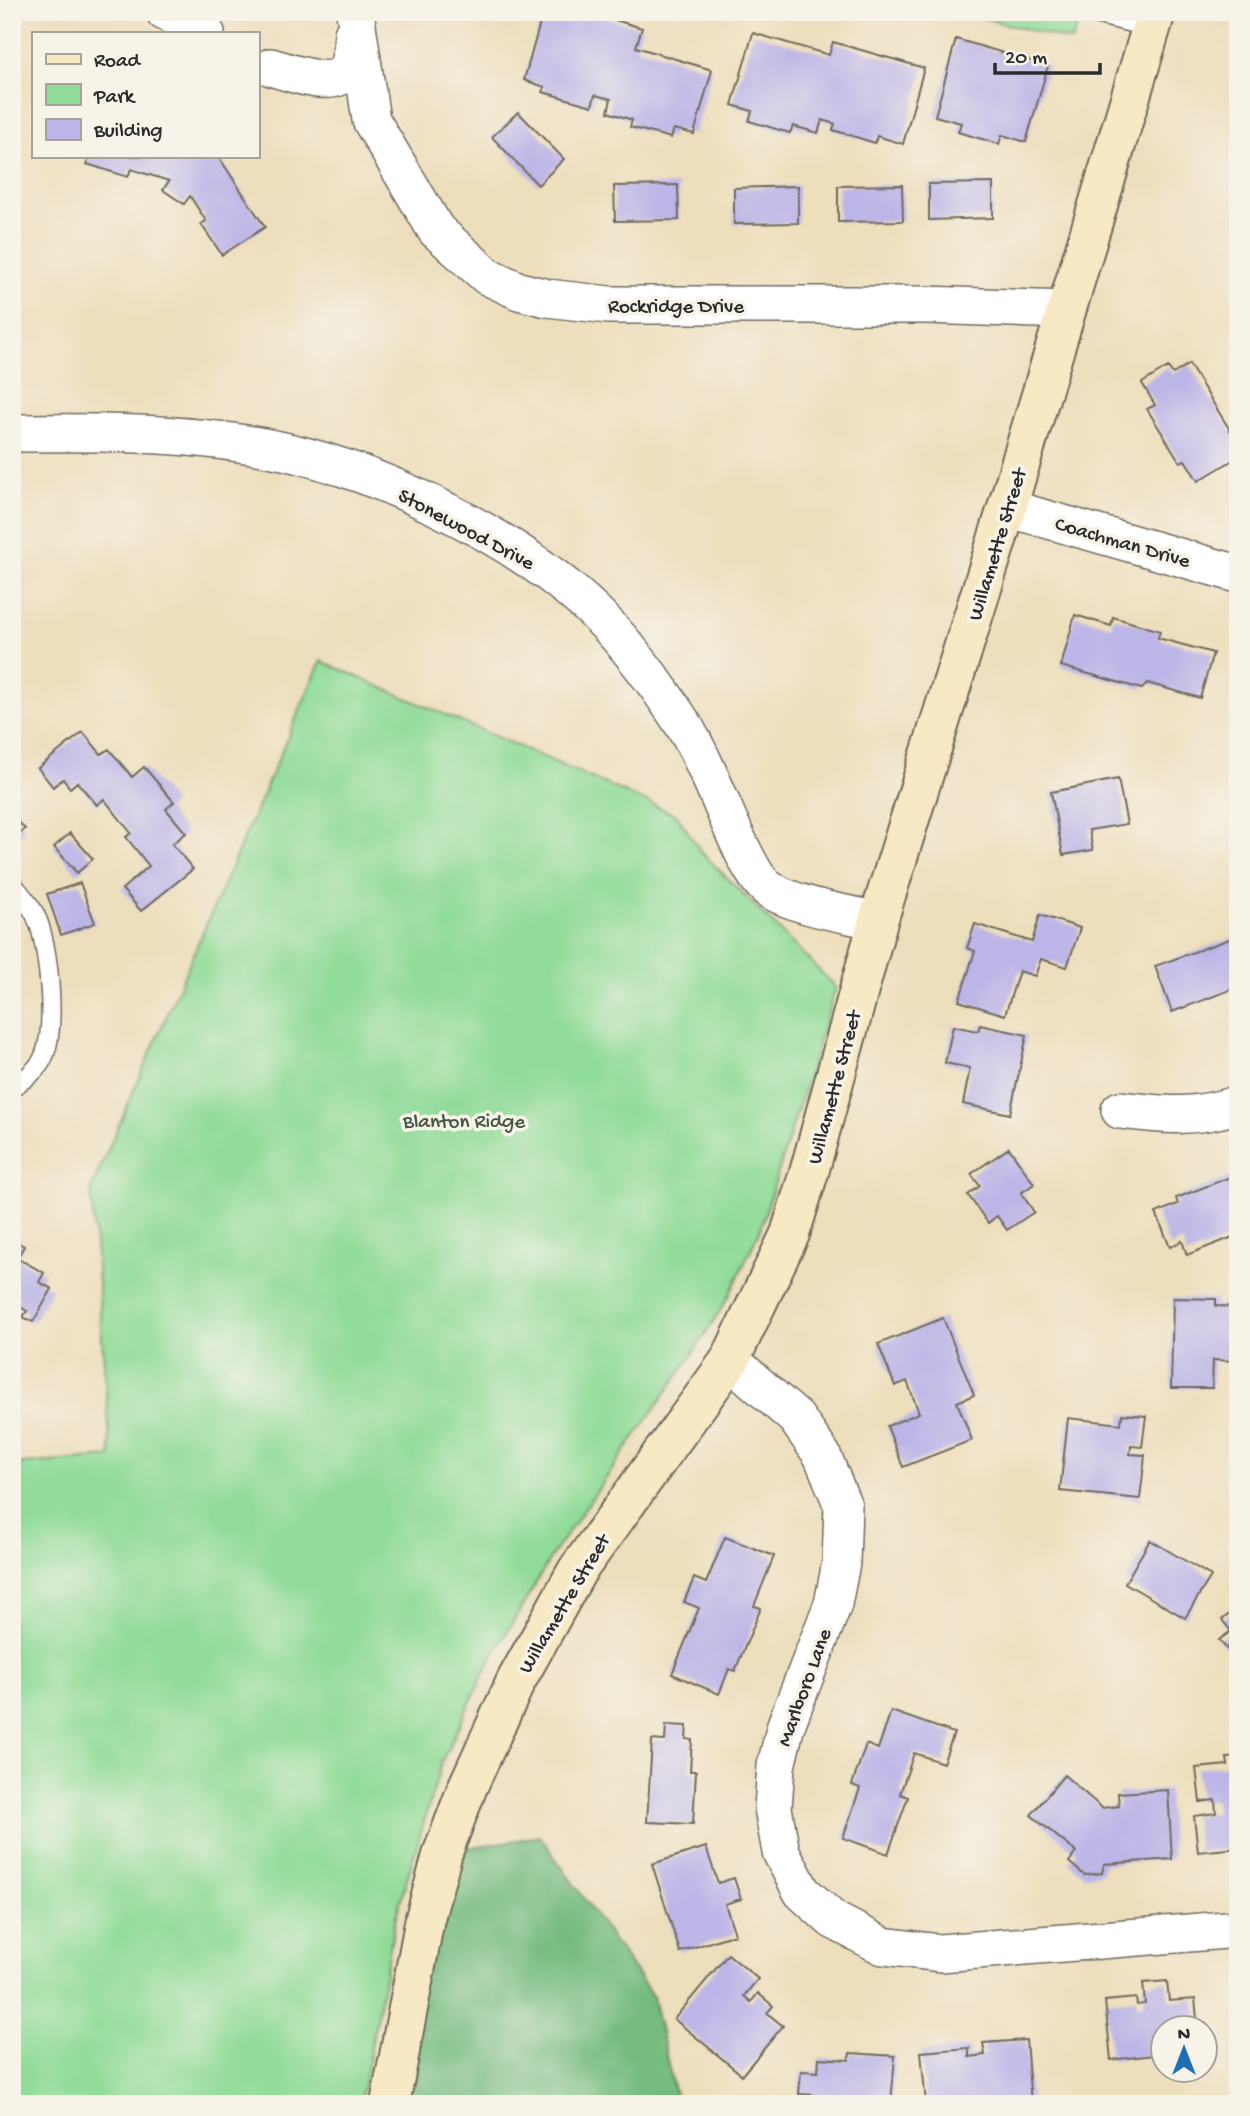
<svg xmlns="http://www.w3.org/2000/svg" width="1250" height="2116" font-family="'Gochi Hand',sans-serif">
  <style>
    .green { fill: #90db98; stroke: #5e8362; stroke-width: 2 }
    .forest { fill: #74bb80; stroke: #507356; stroke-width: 2 }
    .building { fill: #bcb5e7 }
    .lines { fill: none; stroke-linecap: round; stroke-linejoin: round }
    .service-casing { stroke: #6f6a5e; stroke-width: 21 }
    .minor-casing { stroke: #6f6a5e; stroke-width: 40 }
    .secondary-casing { stroke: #6f6a5e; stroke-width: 42 }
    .service { stroke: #fff; stroke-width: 18 }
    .minor { stroke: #fff; stroke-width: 37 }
    .secondary { stroke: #f7e9c3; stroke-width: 38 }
    .labels { text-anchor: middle; stroke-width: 7; stroke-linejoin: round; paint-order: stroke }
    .street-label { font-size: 21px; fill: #2b2b2b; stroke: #f7f3e8 }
    .park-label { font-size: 21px; fill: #445746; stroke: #f7f3e8 }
  </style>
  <rect width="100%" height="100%" fill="#f7f3e8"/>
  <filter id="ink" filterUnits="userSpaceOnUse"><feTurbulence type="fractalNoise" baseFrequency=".0143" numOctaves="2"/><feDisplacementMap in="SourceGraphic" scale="14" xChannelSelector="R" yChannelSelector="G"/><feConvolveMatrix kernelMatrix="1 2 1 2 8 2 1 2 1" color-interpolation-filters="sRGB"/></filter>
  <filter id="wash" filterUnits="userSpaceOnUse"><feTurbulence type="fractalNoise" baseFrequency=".00686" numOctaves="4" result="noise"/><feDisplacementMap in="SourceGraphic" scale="28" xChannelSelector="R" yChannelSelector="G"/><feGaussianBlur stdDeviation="1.57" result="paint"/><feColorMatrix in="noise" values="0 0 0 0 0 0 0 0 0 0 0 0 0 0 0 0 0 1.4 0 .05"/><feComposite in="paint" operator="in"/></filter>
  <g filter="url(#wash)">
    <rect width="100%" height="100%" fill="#eddebc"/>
    <!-- green -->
    <path class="green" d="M 960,12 L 1081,12 L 1072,41 Z
      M 321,661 L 677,815 L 701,852 L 836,987 L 760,1230 L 728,1298 L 689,1360 L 554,1552 L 490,1661 L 442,1761 L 396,1916 L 360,2104 L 12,2104 L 12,1465 L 111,1457 L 91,1189 Z"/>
    <!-- forest -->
    <path class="forest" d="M 540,1836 L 653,1997 L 677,2104 L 382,2104 L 443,1852 Z"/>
    <g id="blocks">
      <!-- building -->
      <path class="building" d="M 543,12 L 588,12 L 642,28 L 636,47 L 712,70 L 694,134 L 674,129 L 671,138 L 630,127 L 632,120 L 608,112 L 611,99 L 595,95 L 592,106 L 543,92 L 545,87 L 524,80 Z
        M 753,33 L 829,55 L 833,42 L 924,68 L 903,144 L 877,136 L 875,143 L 833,130 L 835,124 L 822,120 L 818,133 L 793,126 L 790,133 L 749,121 L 752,111 L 732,105 Z
        M 956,39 L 1048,66 L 1026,142 L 1002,135 L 999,144 L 958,132 L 961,123 L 935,116 Z
        M 518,112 L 564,159 L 538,185 L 492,137 Z
        M 89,156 L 218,156 L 265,227 L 222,255 L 201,224 L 206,221 L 190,196 L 184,204 L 163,190 L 169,181 L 131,169 L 128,177 L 87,164 Z
        M 993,183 L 993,218 L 929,220 L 929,184 Z
        M 678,185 L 679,220 L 615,221 L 614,186 Z
        M 902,185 L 903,221 L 838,222 L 838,186 Z
        M 798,186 L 798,223 L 734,224 L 734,188 Z
        M 1189,364 L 1238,443 L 1238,457 L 1198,481 L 1185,460 L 1180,462 L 1147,409 L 1155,405 L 1142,383 L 1168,367 L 1173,374 Z
        M 1075,615 L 1111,626 L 1113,617 L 1160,631 L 1158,638 L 1213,653 L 1200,698 L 1147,683 L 1142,689 L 1061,666 Z
        M 83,732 L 101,754 L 109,749 L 132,777 L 144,767 L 174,802 L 166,809 L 186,833 L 172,844 L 193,869 L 141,911 L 122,889 L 149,866 L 126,837 L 131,833 L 104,799 L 97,805 L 77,782 L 70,788 L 63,779 L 53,787 L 38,768 Z
        M 1118,779 L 1127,824 L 1089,830 L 1093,850 L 1063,855 L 1051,792 Z
        M 12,816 L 25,829 L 12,841 Z
        M 70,833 L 93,859 L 77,873 L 54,847 Z
        M 80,883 L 95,923 L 61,935 L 47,894 Z
        M 1040,915 L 1080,928 L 1067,967 L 1041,959 L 1035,976 L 1019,971 L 1005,1015 L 959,1001 L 975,951 L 967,948 L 975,924 L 1032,942 Z
        M 1238,936 L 1238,987 L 1172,1012 L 1155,966 Z
        M 980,1025 L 1027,1035 L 1010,1114 L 963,1104 L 970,1068 L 945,1063 L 953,1026 L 978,1031 Z
        M 1009,1148 L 1034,1184 L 1021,1193 L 1034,1212 L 1007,1230 L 997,1216 L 988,1223 L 968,1195 L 980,1186 L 971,1174 Z
        M 1238,1174 L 1238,1235 L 1187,1255 L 1182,1241 L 1170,1247 L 1156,1213 L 1178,1204 L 1176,1198 Z
        M 12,1239 L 24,1246 L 17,1258 L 44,1273 L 39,1282 L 52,1289 L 33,1322 L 23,1317 L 27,1311 L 12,1302 Z
        M 1173,1298 L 1216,1299 L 1216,1306 L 1238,1307 L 1238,1361 L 1213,1360 L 1212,1388 L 1171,1388 Z
        M 943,1318 L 974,1395 L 957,1402 L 972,1440 L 903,1467 L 887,1426 L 919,1413 L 907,1381 L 895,1386 L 878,1344 Z
        M 1122,1414 L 1146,1416 L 1142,1447 L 1131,1446 L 1130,1454 L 1145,1455 L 1140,1499 L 1060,1491 L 1068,1418 L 1121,1424 Z
        M 725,1537 L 774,1556 L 754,1606 L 761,1608 L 735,1671 L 729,1669 L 719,1694 L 672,1674 L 699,1608 L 684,1602 L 694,1578 L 706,1583 Z
        M 1150,1540 L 1211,1576 L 1185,1618 L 1125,1583 Z
        M 1238,1607 L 1238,1662 L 1219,1640 L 1231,1631 L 1222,1620 Z
        M 891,1711 L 954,1733 L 943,1763 L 914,1753 L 900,1794 L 908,1797 L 888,1854 L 843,1838 L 860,1788 L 852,1785 L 866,1744 L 878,1749 Z
        M 666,1725 L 687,1726 L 686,1739 L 692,1740 L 690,1771 L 696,1771 L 693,1824 L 647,1822 L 652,1740 L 665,1741 Z
        M 1238,1757 L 1238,1809 L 1235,1809 L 1238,1848 L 1198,1852 L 1194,1816 L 1216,1813 L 1215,1800 L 1200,1802 L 1196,1768 L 1228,1765 L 1227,1758 Z
        M 1064,1775 L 1102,1808 L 1119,1806 L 1118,1793 L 1168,1790 L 1172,1859 L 1104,1864 L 1102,1873 L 1084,1875 L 1069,1862 L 1076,1852 L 1031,1815 Z
        M 706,1847 L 718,1883 L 734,1878 L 741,1899 L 725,1904 L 735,1934 L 680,1952 L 652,1864 Z
        M 728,1954 L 758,1979 L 744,1996 L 751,2002 L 758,1993 L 773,2006 L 767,2013 L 783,2026 L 742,2075 L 674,2019 Z
        M 1167,1981 L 1169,2001 L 1195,1999 L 1198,2028 L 1162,2028 L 1162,2054 L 1111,2060 L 1105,2001 L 1136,1998 L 1137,2005 L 1145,2004 L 1143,1983 Z
        M 1026,2040 L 1031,2104 L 926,2104 L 921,2052 L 969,2048 L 969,2057 L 985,2055 L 983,2043 Z
        M 850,2053 L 895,2056 L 891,2104 L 814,2104 L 814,2095 L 799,2094 L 801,2071 L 818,2072 L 819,2058 L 849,2060 Z"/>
    </g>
  </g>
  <g filter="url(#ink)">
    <use href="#blocks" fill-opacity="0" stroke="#6f6a5e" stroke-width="2"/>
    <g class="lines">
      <defs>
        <path id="service" d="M 1087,12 L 1152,28
          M 12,883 C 22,896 34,908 39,924 C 49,954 58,1035 41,1062 C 34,1073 23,1080 12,1087"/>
        <path id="minor" d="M 165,12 L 206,33
          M 355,12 L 371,120 L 436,230 L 487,276 L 519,291 L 547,298 L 609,305 L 926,305 L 1066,310
          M 271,67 C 288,72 333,89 345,72 C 352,62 352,45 353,34
          M 12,433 C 96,432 181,432 264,447 C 369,466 507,532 585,603 C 620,634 651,676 677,715 C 690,734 701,756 710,777 C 723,803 748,877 770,890 C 802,908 844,913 878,921
          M 1007,508 L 1238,574
          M 1120,1110 C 1163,1115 1196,1119 1238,1104
          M 730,1360 L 796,1418 L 822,1455 L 843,1506 L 841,1563 L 833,1604 L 786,1725 L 776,1766 L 773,1808 L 781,1852 L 802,1892 L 833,1920 L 883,1946 L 940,1953 L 1238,1929"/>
        <path id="secondary" d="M 390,2104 L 425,1918 L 443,1852 L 468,1786 L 516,1681 L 577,1571 L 730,1360 L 790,1234 L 810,1169 L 878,921 L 1007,508 L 1156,12"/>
      </defs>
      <!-- service casing -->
      <use href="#service" class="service-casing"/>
      <!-- minor casing -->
      <use href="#minor" class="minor-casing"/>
      <!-- secondary casing -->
      <use href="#secondary" class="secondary-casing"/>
      <!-- service -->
      <use href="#service" class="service"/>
      <!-- minor -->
      <use href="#minor" class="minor"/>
      <!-- secondary -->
      <use href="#secondary" class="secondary"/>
    </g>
  </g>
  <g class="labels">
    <!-- street labels -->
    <g class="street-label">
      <text x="676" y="312">Rockridge Drive</text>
      <text transform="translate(467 528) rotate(28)" y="7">Stonewood Drive</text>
      <text transform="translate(1123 541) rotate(16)" y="7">Coachman Drive</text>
      <text transform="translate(996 544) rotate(-73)" y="7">Willamette Street</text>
      <text transform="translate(833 1087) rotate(-75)" y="7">Willamette Street</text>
      <text transform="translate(563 1603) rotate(-59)" y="7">Willamette Street</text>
      <text transform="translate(803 1687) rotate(-70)" y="7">Marlboro Lane</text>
    </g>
    <!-- park labels -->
    <g class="park-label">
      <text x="464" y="1127">Blanton Ridge</text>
    </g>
  </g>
  <!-- margin -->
  <rect width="1250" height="2116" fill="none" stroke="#f7f3e8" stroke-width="42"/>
  <!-- legend -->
  <rect x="32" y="32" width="228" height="126" fill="#f7f3e8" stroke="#a5a39c" stroke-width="2"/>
  <rect x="46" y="54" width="35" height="10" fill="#f7e9c3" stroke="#a5a39c" stroke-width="2"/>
  <text x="94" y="66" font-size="21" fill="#2b2b2b">Road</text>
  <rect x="46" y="84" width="35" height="21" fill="#90db98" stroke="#a5a39c" stroke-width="2"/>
  <text x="94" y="102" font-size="21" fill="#2b2b2b">Park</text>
  <rect x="46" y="119" width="35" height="21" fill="#bcb5e7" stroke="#a5a39c" stroke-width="2"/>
  <text x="94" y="136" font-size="21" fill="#2b2b2b">Building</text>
  <!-- north arrow -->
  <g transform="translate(1184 2049)"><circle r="33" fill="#f7f3e8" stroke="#a5a39c" stroke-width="2"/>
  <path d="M0-5L12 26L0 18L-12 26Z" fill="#1f6fb2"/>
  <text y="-10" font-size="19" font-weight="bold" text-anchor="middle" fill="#2b2b2b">N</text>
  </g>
  <!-- scale -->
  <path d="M995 63v10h105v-10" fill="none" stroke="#2b2b2b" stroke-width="3.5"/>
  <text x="1005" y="63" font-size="21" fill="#2b2b2b" stroke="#f7f3e8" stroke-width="5" paint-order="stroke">20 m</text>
</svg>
